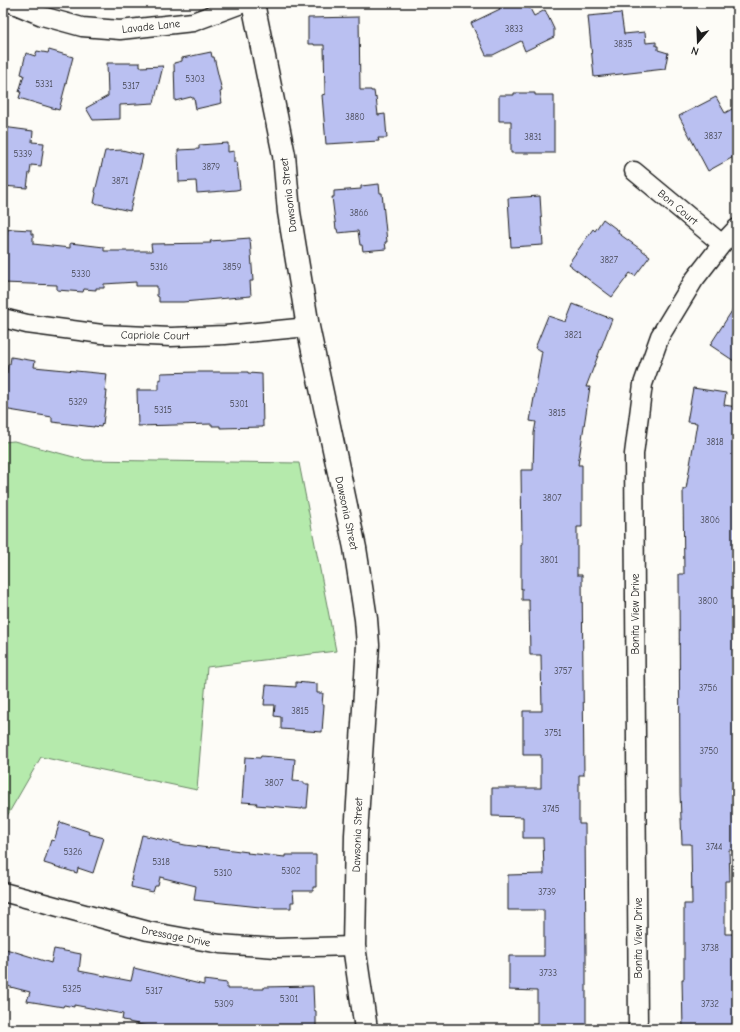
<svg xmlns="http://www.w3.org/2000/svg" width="740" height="1032" font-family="'Comic Neue',sans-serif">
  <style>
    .green { fill: #b5eaac; stroke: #688364 }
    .building { fill: #bac0f1; stroke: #1c1c1c }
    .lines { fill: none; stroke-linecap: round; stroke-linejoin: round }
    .minor-casing { stroke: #1c1c1c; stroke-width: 21 }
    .tertiary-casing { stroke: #1c1c1c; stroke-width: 25 }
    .minor { stroke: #fdfcf7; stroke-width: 18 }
    .tertiary { stroke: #fdfcf7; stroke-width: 22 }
    .labels { text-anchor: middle; stroke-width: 4; stroke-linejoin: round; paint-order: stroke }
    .number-label { font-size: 9px; fill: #444551 }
    .street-label { font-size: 11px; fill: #1c1c1c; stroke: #fdfcf7 }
  </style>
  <rect width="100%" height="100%" fill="#fdfcf7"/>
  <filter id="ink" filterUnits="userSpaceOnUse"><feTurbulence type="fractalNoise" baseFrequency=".025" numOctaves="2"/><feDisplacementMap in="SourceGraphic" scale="8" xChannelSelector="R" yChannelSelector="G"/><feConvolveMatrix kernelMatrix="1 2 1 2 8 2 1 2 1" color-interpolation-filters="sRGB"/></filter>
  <g filter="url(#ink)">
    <!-- green -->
    <path class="green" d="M 14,441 L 85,460 L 299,463 L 336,651 L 207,667 L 197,790 L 41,757 L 3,823 L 3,442 Z"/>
    <!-- building -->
    <path class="building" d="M 496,3 L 527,3 L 534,16 L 545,10 L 554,29 L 554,37 L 525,51 L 521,41 L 493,55 L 486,55 L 471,23 L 500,9 Z
      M 621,13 L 624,34 L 645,32 L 646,43 L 656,42 L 656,46 L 658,46 L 658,50 L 668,53 L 665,69 L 594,77 L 588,16 Z
      M 359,17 L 360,90 L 371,90 L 371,91 L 374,91 L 375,98 L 376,97 L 378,115 L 385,114 L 387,138 L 378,138 L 379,141 L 326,144 L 322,95 L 325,94 L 324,45 L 314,45 L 314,44 L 308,44 L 308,18 Z
      M 49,50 L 73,57 L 59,110 L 19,98 L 21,92 L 19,92 L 24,75 L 21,74 L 26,53 L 35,56 L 37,51 L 48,53 Z
      M 211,52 L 212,57 L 214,57 L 222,91 L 220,92 L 222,103 L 196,109 L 194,98 L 192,98 L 191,97 L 175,101 L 174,63 L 182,61 L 182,58 Z
      M 107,63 L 140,63 L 140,67 L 163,66 L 154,103 L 120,105 L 120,119 L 93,120 L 86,108 L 108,96 Z
      M 514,93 L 535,93 L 535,95 L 554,95 L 554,153 L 511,153 L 511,121 L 499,121 L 499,95 L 514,95 Z
      M 716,97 L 725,113 L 737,106 L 737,155 L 708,171 L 679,116 Z
      M 3,127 L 33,131 L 32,142 L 44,143 L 41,166 L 31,165 L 30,173 L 29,173 L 27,188 L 3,186 Z
      M 228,143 L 228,152 L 234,151 L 234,162 L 237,162 L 240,189 L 236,190 L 197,193 L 196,181 L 179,182 L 178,150 L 199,149 L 199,145 Z
      M 122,150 L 143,155 L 130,211 L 94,203 L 96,193 L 95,192 L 105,151 Z
      M 379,184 L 380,193 L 382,193 L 387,242 L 385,242 L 386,249 L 363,251 L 362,245 L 360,245 L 358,231 L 338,233 L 337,229 L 336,229 L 332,197 L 334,197 L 334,191 L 361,189 L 361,186 Z
      M 540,196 L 543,245 L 511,247 L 508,198 Z
      M 603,219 L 619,231 L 618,233 L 650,256 L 635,276 L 630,273 L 612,297 L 568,264 L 593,229 L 595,231 Z
      M 13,229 L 31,230 L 31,234 L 33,234 L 33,244 L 70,248 L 70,243 L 104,247 L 104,251 L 152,251 L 151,244 L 211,243 L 210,241 L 250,238 L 253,281 L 250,281 L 251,296 L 183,302 L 159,302 L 159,297 L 157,296 L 157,286 L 136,286 L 136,282 L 104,284 L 104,288 L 96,288 L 96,290 L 84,289 L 83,292 L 57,290 L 57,285 L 3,283 L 3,235 L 7,235 L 7,230 Z
      M 737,303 L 737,363 L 710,345 Z
      M 573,304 L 612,319 L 586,387 L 590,387 L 578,465 L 582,465 L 582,527 L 577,527 L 577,575 L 582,575 L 584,775 L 579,775 L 579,824 L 585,824 L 586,956 L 586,1029 L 537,1029 L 537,991 L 509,990 L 509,956 L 544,956 L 544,910 L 508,910 L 508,875 L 544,874 L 543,838 L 523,838 L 523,817 L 492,816 L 492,788 L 541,788 L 541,755 L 523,755 L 523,711 L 542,711 L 541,655 L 530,655 L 529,600 L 522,600 L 522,588 L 521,589 L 521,545 L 522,545 L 521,470 L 533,470 L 534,433 L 536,422 L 530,421 L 542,351 L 535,348 L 548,316 L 566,322 Z
      M 11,357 L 35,361 L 34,367 L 107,374 L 105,391 L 107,391 L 103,424 L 102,423 L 101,427 L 94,426 L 94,427 L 52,422 L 52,417 L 3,409 L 3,373 L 7,373 L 8,364 L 10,364 Z
      M 197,372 L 248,372 L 248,373 L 262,374 L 263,427 L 220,428 L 220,426 L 212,426 L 212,424 L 138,426 L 137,390 L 159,390 L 159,379 L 161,380 L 161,373 Z
      M 693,388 L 726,393 L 724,405 L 737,407 L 737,850 L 729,850 L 730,881 L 725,881 L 725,934 L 737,934 L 737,1029 L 683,1029 L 682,979 L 684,979 L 684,904 L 692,904 L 691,844 L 682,844 L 680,793 L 679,574 L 684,574 L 683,489 L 686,489 L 697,423 L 687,422 Z
      M 296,682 L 317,684 L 317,693 L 323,693 L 322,705 L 324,705 L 322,732 L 281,729 L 281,717 L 274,716 L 275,705 L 264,705 L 266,685 L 296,687 Z
      M 261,756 L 295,759 L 293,781 L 304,782 L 304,784 L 309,784 L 307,808 L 302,808 L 302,809 L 256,805 L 257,803 L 242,802 L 245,757 L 260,758 Z
      M 60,822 L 90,832 L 89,834 L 104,838 L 93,873 L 78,868 L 77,873 L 44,863 L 51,840 L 54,841 Z
      M 142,835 L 185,845 L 209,848 L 209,847 L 248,852 L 247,853 L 285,857 L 285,855 L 316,855 L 316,887 L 313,887 L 313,891 L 293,891 L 294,902 L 291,902 L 291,908 L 269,908 L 194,900 L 196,886 L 160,877 L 158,886 L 155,886 L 153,892 L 131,887 L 132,880 L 131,880 Z
      M 3,948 L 51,963 L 54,949 L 81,954 L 79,971 L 131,981 L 134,968 L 204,985 L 204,980 L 227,983 L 227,989 L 264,989 L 264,987 L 313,986 L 314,1010 L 316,1011 L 316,1026 L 315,1026 L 315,1029 L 159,1029 L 129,1022 L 129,1021 L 122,1020 L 123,1014 L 74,1005 L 74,1007 L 64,1005 L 63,1007 L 27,1001 L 30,992 L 3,985 Z"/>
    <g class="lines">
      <defs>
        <path id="minor" d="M 11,3 L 42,16 L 82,27 L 120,30 L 193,22 L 244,3
          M 634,171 L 722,244
          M 3,318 L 27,324 L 102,334 L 171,337 L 225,335 L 308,327
          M 3,892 L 148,931 L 220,944 L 276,948 L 354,946
          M 638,1029 L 634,454 L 643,384 L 660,336 L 694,280 L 722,244 L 737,228"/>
        <path id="tertiary" d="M 253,3 L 284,155 L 289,212 L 308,327 L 355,548 L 366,619 L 368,645 L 356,835 L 354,946 L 366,1029"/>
      </defs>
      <!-- minor casing -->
      <use href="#minor" class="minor-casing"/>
      <!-- tertiary casing -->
      <use href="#tertiary" class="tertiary-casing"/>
      <!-- minor -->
      <use href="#minor" class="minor"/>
      <!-- tertiary -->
      <use href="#tertiary" class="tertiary"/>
    </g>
  </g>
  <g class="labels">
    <!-- number labels -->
    <g class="number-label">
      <text x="514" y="32">3833</text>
      <text x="623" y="47">3835</text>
      <text x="195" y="82">5303</text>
      <text x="44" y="87">5331</text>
      <text x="131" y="89">5317</text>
      <text x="355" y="120">3880</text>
      <text x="713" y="139">3837</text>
      <text x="533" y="140">3831</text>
      <text x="23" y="157">5339</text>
      <text x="211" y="170">3879</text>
      <text x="120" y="184">3871</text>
      <text x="359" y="216">3866</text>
      <text x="609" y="263">3827</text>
      <text x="159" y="270">5316</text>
      <text x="232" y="270">3859</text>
      <text x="81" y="277">5330</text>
      <text x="573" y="338">3821</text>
      <text x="78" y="405">5329</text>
      <text x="239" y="407">5301</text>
      <text x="163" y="413">5315</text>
      <text x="557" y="416">3815</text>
      <text x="715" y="445">3818</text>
      <text x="552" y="501">3807</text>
      <text x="710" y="523">3806</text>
      <text x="549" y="563">3801</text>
      <text x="708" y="604">3800</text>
      <text x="563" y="674">3757</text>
      <text x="708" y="691">3756</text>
      <text x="300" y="714">3815</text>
      <text x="553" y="736">3751</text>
      <text x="709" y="754">3750</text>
      <text x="274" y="786">3807</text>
      <text x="551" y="812">3745</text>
      <text x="714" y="850">3744</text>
      <text x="73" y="855">5326</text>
      <text x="161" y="865">5318</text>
      <text x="291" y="874">5302</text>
      <text x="223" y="876">5310</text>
      <text x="547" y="895">3739</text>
      <text x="710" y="951">3738</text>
      <text x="548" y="976">3733</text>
      <text x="72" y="992">5325</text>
      <text x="154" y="994">5317</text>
      <text x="289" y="1002">5301</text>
      <text x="224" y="1007">5309</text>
      <text x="710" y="1007">3732</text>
    </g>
    <!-- street labels -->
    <g class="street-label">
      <text transform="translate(151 26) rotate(-6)" y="4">Lavade Lane</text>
      <text transform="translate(288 195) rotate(-97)" y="4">Dawsonia Street</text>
      <text transform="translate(678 207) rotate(40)" y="4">Bon Court</text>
      <text transform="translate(155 335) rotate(1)" y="4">Capriole Court</text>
      <text transform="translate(347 513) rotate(78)" y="4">Dawsonia Street</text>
      <text transform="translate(635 614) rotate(-90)" y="4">Bonita View Drive</text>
      <text transform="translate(357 835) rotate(-88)" y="4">Dawsonia Street</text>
      <text transform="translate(176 936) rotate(11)" y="4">Dressage Drive</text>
      <text transform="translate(638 938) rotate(-90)" y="4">Bonita View Drive</text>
    </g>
  </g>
  <!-- margin -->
  <rect width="740" height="1032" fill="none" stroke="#fdfcf7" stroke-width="16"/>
  <rect x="8" y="8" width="724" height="1016" fill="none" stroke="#1c1c1c" stroke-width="1.5" filter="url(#ink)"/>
  <!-- north arrow -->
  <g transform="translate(698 42) rotate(199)" stroke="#fdfcf7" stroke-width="3" paint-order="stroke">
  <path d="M0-3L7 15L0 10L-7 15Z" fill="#1c1c1c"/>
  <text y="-6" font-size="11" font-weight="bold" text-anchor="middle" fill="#1c1c1c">N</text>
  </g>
</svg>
